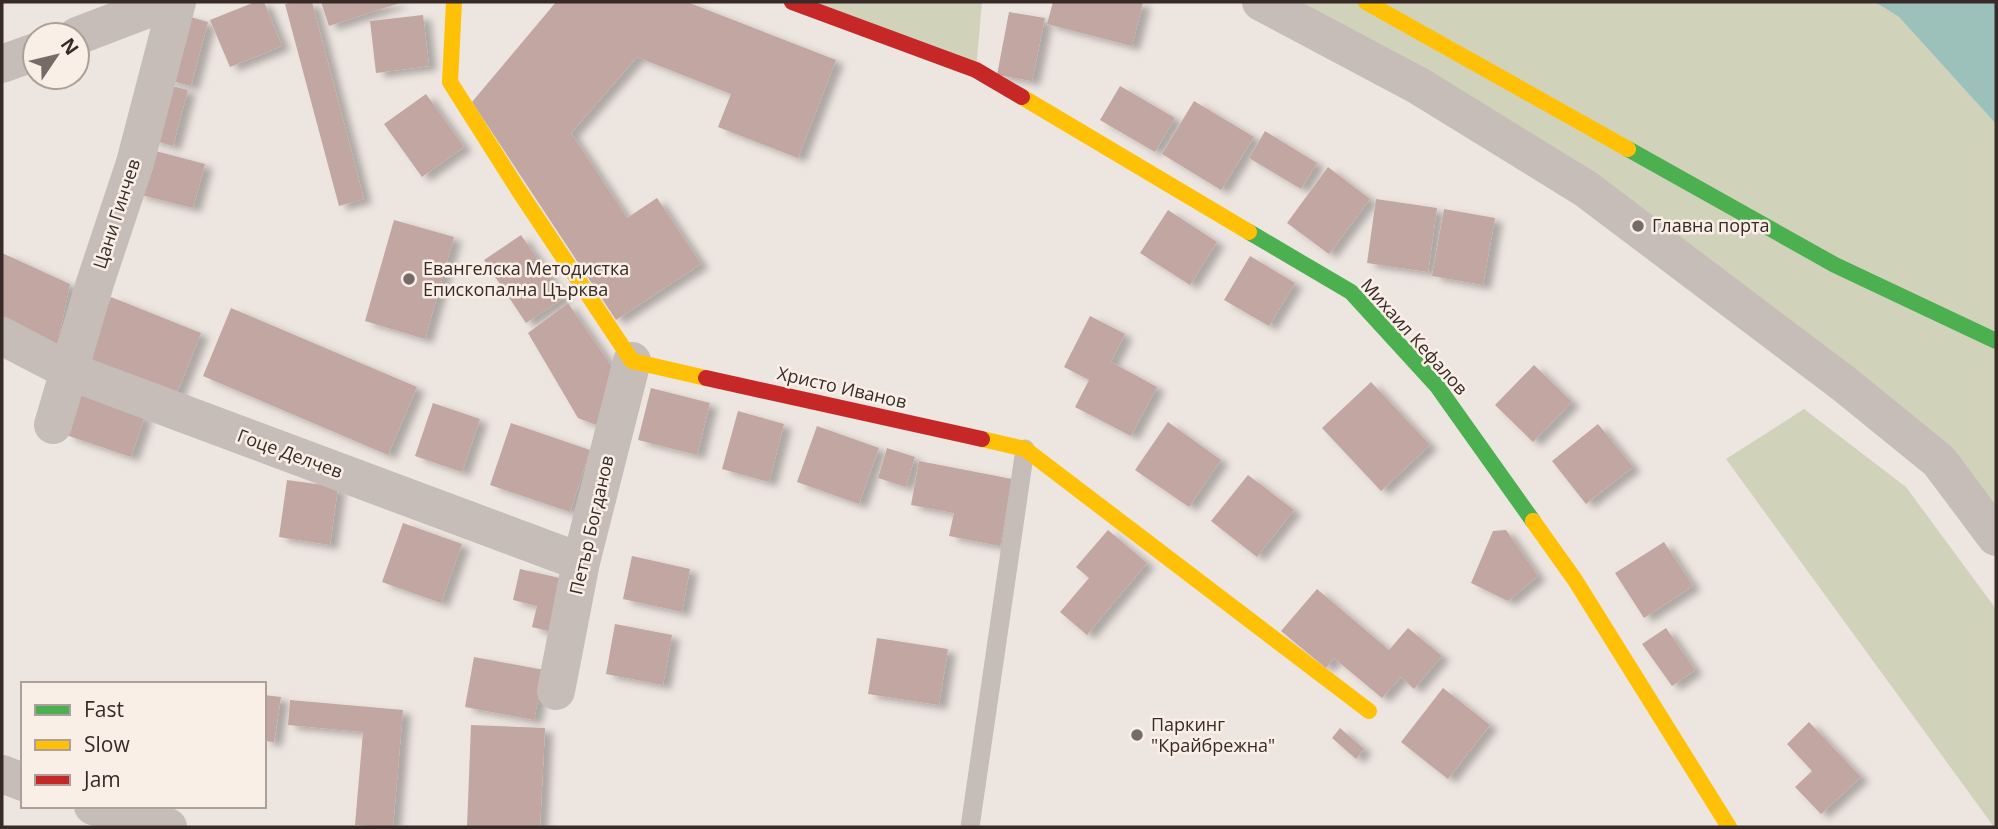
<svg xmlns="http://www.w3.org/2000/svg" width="1998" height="829" font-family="'Open Sans',sans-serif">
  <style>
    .green { fill: #d1d2ba }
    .water { fill: #9cc0ba }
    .building { fill: #c1a6a2; filter: url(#shadow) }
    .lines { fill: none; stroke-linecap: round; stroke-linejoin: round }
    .lane { stroke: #c6bdb9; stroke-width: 19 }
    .street { stroke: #c6bdb9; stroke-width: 38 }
    .fast { stroke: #4caf50; stroke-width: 16 }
    .slow { stroke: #ffc107; stroke-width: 16 }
    .jam { stroke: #c62828; stroke-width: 16 }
    .poi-dot { fill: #776b68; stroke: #faefe7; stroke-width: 2.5 }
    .labels { text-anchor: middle; stroke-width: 5; stroke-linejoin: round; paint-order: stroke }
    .street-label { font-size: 18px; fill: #372a27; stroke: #faefe7 }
    .poi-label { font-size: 18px; fill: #372a27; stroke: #faefe7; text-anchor: start }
  </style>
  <defs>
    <filter id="shadow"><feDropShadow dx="8" dy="4.5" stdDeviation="3.5" flood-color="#0004"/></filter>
  </defs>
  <rect width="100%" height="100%" fill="#ede5e0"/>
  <!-- green -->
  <path class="green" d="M 792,2 L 982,2 L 976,70 Z
    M 1259,2 L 1875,2 L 1899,17 L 1996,124 L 1996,523 L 1588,200 Z
    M 1804,409 L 1906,487 L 1996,609 L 1996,827 L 1994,827 L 1726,459 Z"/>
  <!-- water -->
  <path class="water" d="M 1875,2 L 1996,2 L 1996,124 L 1899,17 Z"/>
  <!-- building -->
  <path class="building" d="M 255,2 L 264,2 L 282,46 L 230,67 L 210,20 Z
    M 294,2 L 312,2 L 364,199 L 339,206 L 285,4 Z
    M 321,2 L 403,2 L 329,26 Z
    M 556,2 L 687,2 L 836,60 L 798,158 L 718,127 L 731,94 L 637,57 L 571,133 L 627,218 L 657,198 L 701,264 L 616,320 L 472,102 Z
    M 1053,2 L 1143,2 L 1132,46 L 1047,24 Z
    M 1009,12 L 1045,18 L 1032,81 L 997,75 Z
    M 183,15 L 208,22 L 191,86 L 165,79 Z
    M 423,15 L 429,66 L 376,73 L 370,21 Z
    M 164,84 L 188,90 L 173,146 L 149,139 Z
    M 1120,86 L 1175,118 L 1155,152 L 1100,120 Z
    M 426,94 L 464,147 L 422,177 L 384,124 Z
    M 1194,101 L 1254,137 L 1221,190 L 1162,154 Z
    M 1265,131 L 1317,163 L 1301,189 L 1249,158 Z
    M 148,149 L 205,164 L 193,208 L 137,194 Z
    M 1328,167 L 1370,199 L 1329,254 L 1287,223 Z
    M 1376,199 L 1437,208 L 1428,272 L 1367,263 Z
    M 1444,209 L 1495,218 L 1483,285 L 1432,276 Z
    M 1168,210 L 1217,242 L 1190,285 L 1140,253 Z
    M 394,220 L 454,237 L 425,339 L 365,321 Z
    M 521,235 L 564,298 L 526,323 L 484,260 Z
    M 2,253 L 70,284 L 57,346 L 2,318 Z
    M 1250,256 L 1295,283 L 1269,326 L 1224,300 Z
    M 111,297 L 201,333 L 175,398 L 85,361 Z
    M 568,303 L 614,370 L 607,429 L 578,418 L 528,333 Z
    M 231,308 L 417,387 L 388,455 L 203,376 Z
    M 1090,316 L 1125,334 L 1111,362 L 1157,387 L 1131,436 L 1075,407 L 1089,380 L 1064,367 Z
    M 1534,365 L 1572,402 L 1533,442 L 1495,405 Z
    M 1371,382 L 1430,445 L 1381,491 L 1322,428 Z
    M 651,388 L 710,403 L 697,455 L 638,440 Z
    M 79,394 L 145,416 L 131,457 L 66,435 Z
    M 433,403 L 480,419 L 462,472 L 415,456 Z
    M 738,411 L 784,424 L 769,482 L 722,469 Z
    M 1168,422 L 1221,460 L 1189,507 L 1135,470 Z
    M 511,423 L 590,450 L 570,512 L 490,485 Z
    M 1598,424 L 1633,467 L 1586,504 L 1552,461 Z
    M 817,426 L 879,448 L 859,504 L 797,482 Z
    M 887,448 L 915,457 L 906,487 L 878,478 Z
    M 919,461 L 1012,479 L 1000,546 L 949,536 L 954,513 L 911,505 Z
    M 1248,475 L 1294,510 L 1257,557 L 1211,521 Z
    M 287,480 L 338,487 L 330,545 L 279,537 Z
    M 403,523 L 462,544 L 441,603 L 382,582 Z
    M 1108,530 L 1147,563 L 1087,635 L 1060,612 L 1089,578 L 1076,567 Z
    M 1506,530 L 1538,576 L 1508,601 L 1471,583 L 1493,531 Z
    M 1664,542 L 1693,586 L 1644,618 L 1615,573 Z
    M 632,556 L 690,569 L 682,612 L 623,599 Z
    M 520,569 L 573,581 L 560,634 L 532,627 L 537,606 L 513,600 Z
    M 1317,589 L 1389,650 L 1408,628 L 1442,656 L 1414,689 L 1401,677 L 1382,698 L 1334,658 L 1326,668 L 1281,631 Z
    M 615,624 L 672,635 L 663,685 L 606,674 Z
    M 1666,628 L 1695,670 L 1672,686 L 1642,644 Z
    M 877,638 L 948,649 L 939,705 L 868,694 Z
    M 474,657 L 544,670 L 534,720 L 465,707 Z
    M 1443,688 L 1490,725 L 1448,779 L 1401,742 Z
    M 264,695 L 281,697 L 274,742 L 264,741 Z
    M 290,700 L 403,710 L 393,827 L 355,825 L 363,732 L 288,725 Z
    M 1809,722 L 1861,777 L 1821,814 L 1795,787 L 1812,771 L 1787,744 Z
    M 471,725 L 545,728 L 540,827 L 467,827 Z
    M 1340,728 L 1364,749 L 1356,759 L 1332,738 Z"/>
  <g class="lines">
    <!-- lane -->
    <path class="lane" d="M 970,827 L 1025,449"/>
    <!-- street -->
    <path class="street" d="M 1261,2 L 1419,86 L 1586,189 L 1843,383 L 1939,461 L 1996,537
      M 77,36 L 166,2
      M 2,64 L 35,52
      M 2,336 L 69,371 L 581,562
      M 53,425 L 95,283 L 135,163 L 177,2
      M 556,691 L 581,562 L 632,361
      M 2,774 L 23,782
      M 93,806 L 139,822 L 168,827"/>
    <!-- fast -->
    <path class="fast" d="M 1628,149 L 1835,265 L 1996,341
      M 1249,232 L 1351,292 L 1437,386 L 1533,521"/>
    <!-- slow -->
    <path class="slow" d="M 454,2 L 450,82 L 519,191 L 632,361 L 706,378
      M 1366,2 L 1628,149
      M 1022,97 L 1249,232
      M 982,439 L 1025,449 L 1369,711
      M 1533,521 L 1575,580 L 1729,827"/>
    <!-- jam -->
    <path class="jam" d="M 792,2 L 976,70 L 1022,97
      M 706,378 L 982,439"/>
  </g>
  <!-- markers -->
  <g class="poi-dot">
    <circle cx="1638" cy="226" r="7"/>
    <circle cx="409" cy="279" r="7"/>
    <circle cx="1137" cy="735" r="7"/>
  </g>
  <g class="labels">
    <!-- street labels -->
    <g class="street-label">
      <text transform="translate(117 214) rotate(-72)" y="6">Цани Гинчев</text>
      <text transform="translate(1414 337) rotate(48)" y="6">Михаил Кефалов</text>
      <text transform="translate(842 388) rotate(13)" y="6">Христо Иванов</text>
      <text transform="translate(290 454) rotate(20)" y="6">Гоце Делчев</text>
      <text transform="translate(592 525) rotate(-77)" y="6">Петър Богданов</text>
    </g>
    <!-- poi labels -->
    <g class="poi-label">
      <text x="1652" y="232">Главна порта</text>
      <text x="423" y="275">Евангелска Методистка<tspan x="423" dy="21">Епископална Църква</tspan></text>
      <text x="1151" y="731">Паркинг<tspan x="1151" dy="21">"Крайбрежна"</tspan></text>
    </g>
  </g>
  <!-- border -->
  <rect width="1998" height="829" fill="none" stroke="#372a27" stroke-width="7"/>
  <!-- legend -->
  <rect x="21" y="682" width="245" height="126" fill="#faefe7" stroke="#aca09a" stroke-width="2"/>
  <rect x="35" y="705" width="35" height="10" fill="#4caf50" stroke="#aca09a" stroke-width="2"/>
  <text x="84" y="717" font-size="21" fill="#372a27">Fast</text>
  <rect x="35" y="740" width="35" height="10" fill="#ffc107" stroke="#aca09a" stroke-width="2"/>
  <text x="84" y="752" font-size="21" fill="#372a27">Slow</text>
  <rect x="35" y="775" width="35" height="10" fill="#c62828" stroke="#aca09a" stroke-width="2"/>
  <text x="84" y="787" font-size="21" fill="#372a27">Jam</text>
  <!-- north arrow -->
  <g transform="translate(56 56) rotate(55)"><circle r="33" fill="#faefe7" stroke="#aca09a" stroke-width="2"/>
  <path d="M0-5L12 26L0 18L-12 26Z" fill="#776b68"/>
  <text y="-10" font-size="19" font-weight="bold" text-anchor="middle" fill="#372a27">N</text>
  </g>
</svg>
